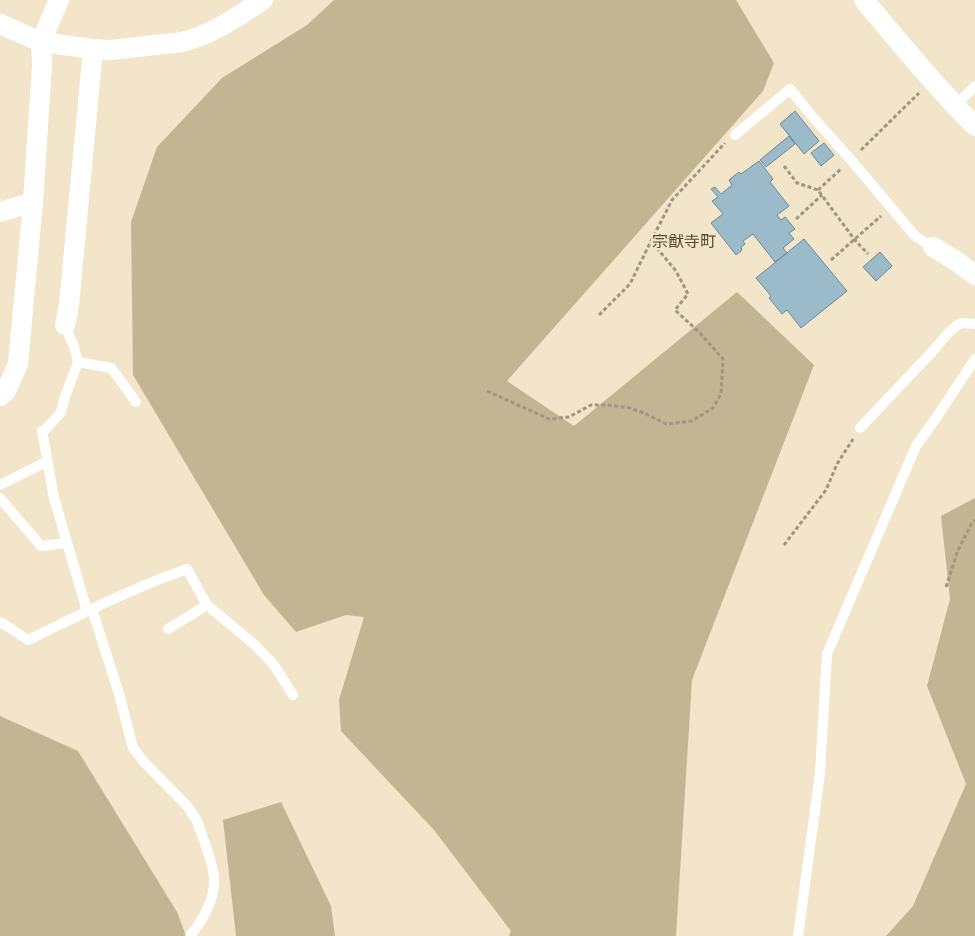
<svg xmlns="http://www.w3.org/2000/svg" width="975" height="936" font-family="'PT Sans Narrow','Noto Sans JP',sans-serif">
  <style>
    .forest { fill: #c3b593 }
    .building { fill: #9cbbca; stroke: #6b8896 }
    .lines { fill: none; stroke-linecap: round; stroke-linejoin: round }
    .path { stroke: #9f9681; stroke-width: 3; stroke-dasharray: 4 2.5; stroke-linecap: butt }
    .service { stroke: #fff; stroke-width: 10 }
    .minor { stroke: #fff; stroke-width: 20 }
    .labels { text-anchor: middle; stroke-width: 4.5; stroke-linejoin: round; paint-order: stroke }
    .quarter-label { font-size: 16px; fill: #554b33; stroke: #f2e5c9 }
  </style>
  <rect width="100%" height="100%" fill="#f2e5c9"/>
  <!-- forest -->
  <path class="forest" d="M 334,0 L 736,0 L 774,63 L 763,91 L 507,381 L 574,426 L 737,292 L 814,365 L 692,680 L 676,936 L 509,936 L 511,931 L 434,830 L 341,731 L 339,700 L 364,617 L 346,615 L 296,632 L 264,595 L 133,375 L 131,222 L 157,147 L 222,78 L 307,25 Z
    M 975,498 L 975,936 L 886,936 L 913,906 L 966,784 L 927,686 L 950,599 L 941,516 Z
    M 0,716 L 78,751 L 177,912 L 186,936 L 0,936 Z
    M 281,802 L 331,906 L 335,936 L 236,936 L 223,820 Z"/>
  <!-- building -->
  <path class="building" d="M 795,111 L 819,141 L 804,154 L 780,124 Z
    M 789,136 L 795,144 L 766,167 L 760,160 Z
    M 824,143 L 834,155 L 821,166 L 811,153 Z
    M 759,161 L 773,179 L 770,182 L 789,206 L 777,215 L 781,220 L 785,217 L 795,229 L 789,233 L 794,239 L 783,248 L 787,253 L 775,262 L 753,234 L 743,241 L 745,244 L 741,247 L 742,250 L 736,255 L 711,223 L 723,214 L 712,201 L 718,197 L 711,189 L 715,187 L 721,194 L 732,185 L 729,180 L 739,172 L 741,174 Z
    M 804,239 L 847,291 L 801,328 L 787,310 L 782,314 L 769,298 L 771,296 L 756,278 Z
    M 880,252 L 892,266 L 876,281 L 863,267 Z"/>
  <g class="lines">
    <!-- path -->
    <path class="path" d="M 861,150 L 919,93
      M 784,166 L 797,183 L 818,190 L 854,239 L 868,254
      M 818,190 L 842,168
      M 796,219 L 822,195
      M 831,260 L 881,216
      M 599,315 L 630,284 L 651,241 L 672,200 L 725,143
      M 487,391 L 549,419 L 569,417 L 591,405 L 608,405 L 630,408 L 644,413 L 666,424 L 692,421 L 713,408 L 721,394 L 723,359 L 700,333 L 675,310 L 688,294 L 676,271 L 651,241
      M 784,545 L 826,490 L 837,464 L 853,439
      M 946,587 L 958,550 L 972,523 L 975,520"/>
    <!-- service -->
    <path class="service" d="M 955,106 L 975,86
      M 735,135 L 790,89 L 812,116 L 851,160 L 916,237 L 933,247
      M 65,325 L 74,347 L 78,362 L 65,397 L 61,412 L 45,430 L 42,431 L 54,498 L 87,611
      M 78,362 L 111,368 L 121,381 L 136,402
      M 860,428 L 931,353 L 948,333 L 956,326 L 962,323 L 975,324
      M 0,485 L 48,461
      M 0,498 L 41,546 L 67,543
      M 92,609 L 119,694 L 133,748 L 145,763 L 188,807 L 197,821 C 202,837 214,864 214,879 C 215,901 203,920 190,936
      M 0,622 C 10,627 18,634 28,640 C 80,615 132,588 187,569 L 207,605 L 255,645 L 274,665 L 293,695
      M 168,629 L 207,605
      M 798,936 L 820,773 L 827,654 L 916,446 L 936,418 L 975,359"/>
    <!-- minor -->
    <path class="minor" d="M 864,0 C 900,43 936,87 975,126
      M 0,24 L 41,42 L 93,49 L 111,50 L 182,42 C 212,35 237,17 263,0
      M 0,212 L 33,202
      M 933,247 L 956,261 L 975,275
      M 65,325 L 69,305 L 93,49
      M 0,396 L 6,391 L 18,364 L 33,202 L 42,65 L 41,42 L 59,0"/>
  </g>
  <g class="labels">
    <!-- quarter labels -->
    <g class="quarter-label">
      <text x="684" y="247">宗猷寺町</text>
    </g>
  </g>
</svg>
